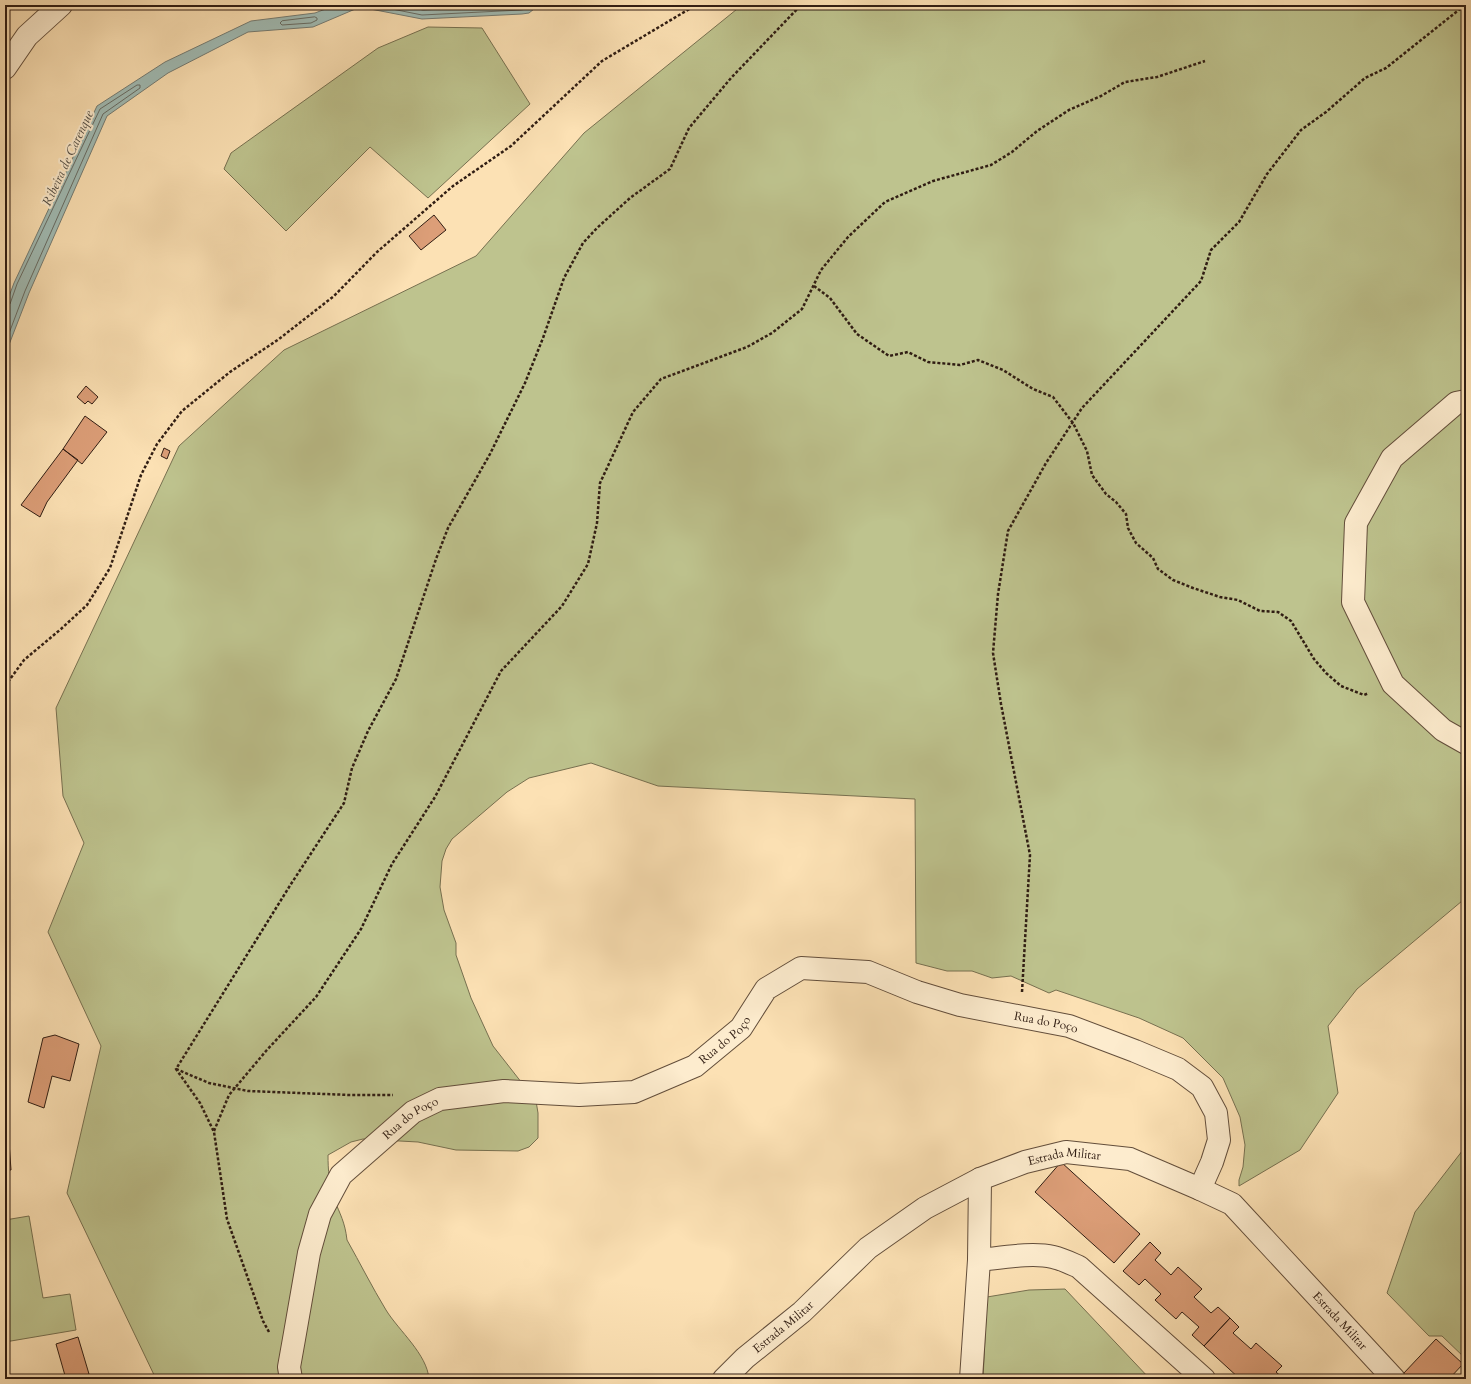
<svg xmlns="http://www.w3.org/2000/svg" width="1471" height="1384" font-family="Cardo,serif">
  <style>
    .green { fill: #bec38e; stroke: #777050 }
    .water { fill: #a1bcb5; stroke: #747c74 }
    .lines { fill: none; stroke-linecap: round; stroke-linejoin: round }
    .shore { stroke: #686c64; stroke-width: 1 }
    .building { fill: #dc9e78; stroke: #301d13 }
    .minor-casing { stroke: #634e3b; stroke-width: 24 }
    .path { stroke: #301d13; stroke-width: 2.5; stroke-dasharray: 3 2; stroke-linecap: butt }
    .minor { stroke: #fdecce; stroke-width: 22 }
    .labels { text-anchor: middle; stroke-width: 4; stroke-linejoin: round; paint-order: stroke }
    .street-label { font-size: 12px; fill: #301d13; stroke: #fdecce }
    .water-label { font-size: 13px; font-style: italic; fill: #524d44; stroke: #fdecce }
  </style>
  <rect width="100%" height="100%" fill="#fce1b4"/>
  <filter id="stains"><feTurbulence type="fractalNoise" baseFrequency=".005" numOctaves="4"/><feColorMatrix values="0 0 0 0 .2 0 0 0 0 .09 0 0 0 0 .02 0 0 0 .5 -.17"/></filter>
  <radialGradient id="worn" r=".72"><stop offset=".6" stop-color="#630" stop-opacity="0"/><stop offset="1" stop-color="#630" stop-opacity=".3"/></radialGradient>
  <!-- green -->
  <path class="green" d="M 742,5 L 1466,5 L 1466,901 L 1462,901 L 1357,989 L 1328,1026 L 1338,1093 L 1300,1150 L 1239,1186 L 1239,1180 L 1243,1167 L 1245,1145 L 1240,1117 L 1223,1078 L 1183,1038 L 1139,1018 L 1056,990 L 1049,993 L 1011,976 L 992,978 L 972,971 L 947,971 L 916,963 L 915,799 L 658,786 L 591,763 L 529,778 L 507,792 L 452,839 L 446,849 L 442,861 L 440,887 L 444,910 L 456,943 L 456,955 L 471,998 L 493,1046 L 536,1101 L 538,1113 L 538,1138 L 529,1147 L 518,1151 L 456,1150 L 418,1142 L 363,1139 L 351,1142 L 328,1155 C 328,1169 329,1185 334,1199 C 340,1214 345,1222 347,1240 C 360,1263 372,1287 386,1310 C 399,1331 427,1354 429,1379 L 156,1379 L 67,1193 L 101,1046 L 48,932 L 84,843 L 63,796 L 56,708 L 179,446 L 284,350 L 476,256 L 584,133 Z
    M 428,27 L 482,28 L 530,104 L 428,198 L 370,147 L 286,231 L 224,169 L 231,153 L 378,48 Z
    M 1466,1146 L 1466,1359 L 1442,1336 L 1429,1336 L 1387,1293 L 1415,1212 Z
    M 29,1216 L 43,1298 L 70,1294 L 76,1330 L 5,1342 L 5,1220 Z
    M 1065,1289 L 1150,1379 L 983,1379 L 987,1297 L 1029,1290 Z"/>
  <!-- water -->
  <path class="water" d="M 336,5 L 539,5 L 529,13 L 522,14 L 422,19 L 360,7 L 313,27 L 248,32 L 168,73 L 107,116 L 29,293 L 5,355 L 5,307 L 14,283 L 97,106 L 165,62 L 251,21 L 315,13 Z"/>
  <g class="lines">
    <!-- shore -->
    <path class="shore" d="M 372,5 L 422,15 L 521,10 L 527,9 L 532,5
      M 398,5 L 423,10 L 522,5
      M 315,17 L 317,18 L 317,20 L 311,23 L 282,25 L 280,23 L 282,21 Z
      M 5,306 L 10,304 L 17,284 L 100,109 L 137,85 L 140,85 L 140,88 L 103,114 L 25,291 L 5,344"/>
  </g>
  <!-- building -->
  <path class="building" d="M 434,215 L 446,230 L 421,250 L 409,236 Z
    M 86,386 L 98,397 L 92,404 L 88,401 L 85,404 L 77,397 Z
    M 85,416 L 107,432 L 82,464 L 63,449 Z
    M 164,448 L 170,451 L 167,459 L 161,456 Z
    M 63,449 L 78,460 L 47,502 L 40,517 L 21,505 Z
    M 55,1035 L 79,1044 L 70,1081 L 52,1076 L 44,1108 L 28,1102 L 43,1038 Z
    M 5,1142 L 9,1142 L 11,1170 L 5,1170 Z
    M 1061,1162 L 1140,1234 L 1114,1263 L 1035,1192 Z
    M 1150,1242 L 1161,1253 L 1155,1260 L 1171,1275 L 1178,1267 L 1202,1289 L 1194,1297 L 1211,1313 L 1218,1307 L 1230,1318 L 1204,1346 L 1192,1335 L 1199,1327 L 1182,1312 L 1176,1319 L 1155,1300 L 1161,1294 L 1145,1279 L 1139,1285 L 1123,1271 Z
    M 1230,1318 L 1239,1327 L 1233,1333 L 1251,1349 L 1256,1343 L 1282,1366 L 1276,1372 L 1284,1379 L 1240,1379 L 1204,1346 Z
    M 78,1337 L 89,1374 L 73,1379 L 66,1379 L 56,1344 Z
    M 1436,1339 L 1463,1364 L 1449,1379 L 1409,1379 L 1403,1374 Z"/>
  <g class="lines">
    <defs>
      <g id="minor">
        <path d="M 5,68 L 27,36 L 61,5"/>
        <path d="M 1466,401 L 1456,403 L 1392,458 L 1356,523 L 1353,602 L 1393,684 L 1443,730 L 1466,743"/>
        <path d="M 979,1260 C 1000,1258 1032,1252 1053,1257 C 1062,1259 1070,1263 1079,1267 L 1204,1379"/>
        <path id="s1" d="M 291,1379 L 289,1367 L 294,1339 L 309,1253 L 320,1214 L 341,1175 L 413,1112 L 440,1099 L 504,1091 L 579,1095 L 634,1092 L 695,1066 L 741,1028 L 766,989 L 801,968 L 868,972 L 917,992 L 960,1005 L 1069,1026 L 1135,1051 L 1178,1069 L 1202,1087 L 1216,1113 L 1219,1140 L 1212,1162 L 1200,1189"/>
        <path id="s2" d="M 724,1379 L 745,1358 L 802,1312 L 868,1248 L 925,1208 L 980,1179 L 1025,1162 L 1066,1152 L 1130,1159 L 1200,1189 L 1232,1204 L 1394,1379"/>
        <path d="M 971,1379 L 979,1260 L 980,1179"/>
      </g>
    </defs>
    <!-- minor casing -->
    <use href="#minor" class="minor-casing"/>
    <!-- path -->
    <path class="path" d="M 814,286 L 830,298 L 857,334 L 889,356 L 908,352 L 928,362 L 960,365 L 978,360 L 1003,370 L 1033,389 L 1053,397 L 1073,423 L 1087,451 L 1092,475 L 1106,494 L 1116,502 L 1126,514 L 1128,528 L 1136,543 L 1153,558 L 1158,569 L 1173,580 L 1193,588 L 1220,597 L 1238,600 L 1260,611 L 1278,612 L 1291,621 L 1314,659 L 1326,673 L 1341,686 L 1364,695 L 1369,693
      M 5,686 L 24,660 L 61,629 L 87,605 L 110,568 L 141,475 L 157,444 L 182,411 L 230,372 L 279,339 L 334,296 L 377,252 L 453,186 L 511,146 L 602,61 L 696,5
      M 1022,992 L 1030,855 L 1001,704 L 993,653 L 998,594 L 1008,531 L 1046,463 L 1082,408 L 1201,281 L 1211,250 L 1239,222 L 1267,174 L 1301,130 L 1326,112 L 1365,78 L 1386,68 L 1465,5
      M 176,1069 L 209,1083 L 248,1091 L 350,1095 L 393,1095
      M 214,1131 L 229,1095 L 266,1051 L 316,997 L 361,929 L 392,864 L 435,797 L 501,671 L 562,606 L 588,564 L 597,523 L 600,483 L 633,412 L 661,379 L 747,347 L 772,333 L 802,309 L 821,270 L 848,237 L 885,202 L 933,181 L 991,165 L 1012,152 L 1037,131 L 1069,110 L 1101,96 L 1125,82 L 1157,77 L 1205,61
      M 269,1332 L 263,1321 L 227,1219 L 214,1132 L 200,1103 L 176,1069 L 291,884 L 344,803 L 352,768 L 368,731 L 396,679 L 436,559 L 448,528 L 490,454 L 525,383 L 543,338 L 564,278 L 583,243 L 597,228 L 630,198 L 670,169 L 689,128 L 731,78 L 801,5"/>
    <!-- minor -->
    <use href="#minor" class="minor"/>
  </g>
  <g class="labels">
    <!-- street labels -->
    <g class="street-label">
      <text dy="4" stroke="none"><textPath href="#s1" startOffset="999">Rua do Poço</textPath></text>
      <text dy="4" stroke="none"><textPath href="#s1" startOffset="639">Rua do Poço</textPath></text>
      <text dy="4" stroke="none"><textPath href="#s1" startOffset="303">Rua do Poço</textPath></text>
      <text dy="4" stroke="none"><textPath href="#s2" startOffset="415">Estrada Militar</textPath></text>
      <text dy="4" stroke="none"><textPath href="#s2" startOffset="752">Estrada Militar</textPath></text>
      <text dy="4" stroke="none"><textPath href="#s2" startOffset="79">Estrada Militar</textPath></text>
    </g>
    <!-- water labels -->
    <g class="water-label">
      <text transform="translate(67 158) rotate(-65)" y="5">Ribeira de Carenque</text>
    </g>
  </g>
  <!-- margin -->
  <rect width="1471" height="1384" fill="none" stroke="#fce1b4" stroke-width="20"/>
  <rect x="6" y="6" width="1459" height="1372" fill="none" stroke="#301d13" stroke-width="2"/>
  <rect x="10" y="10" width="1451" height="1364" fill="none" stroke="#301d13"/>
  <rect width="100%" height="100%" filter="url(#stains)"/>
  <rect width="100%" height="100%" fill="url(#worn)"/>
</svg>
